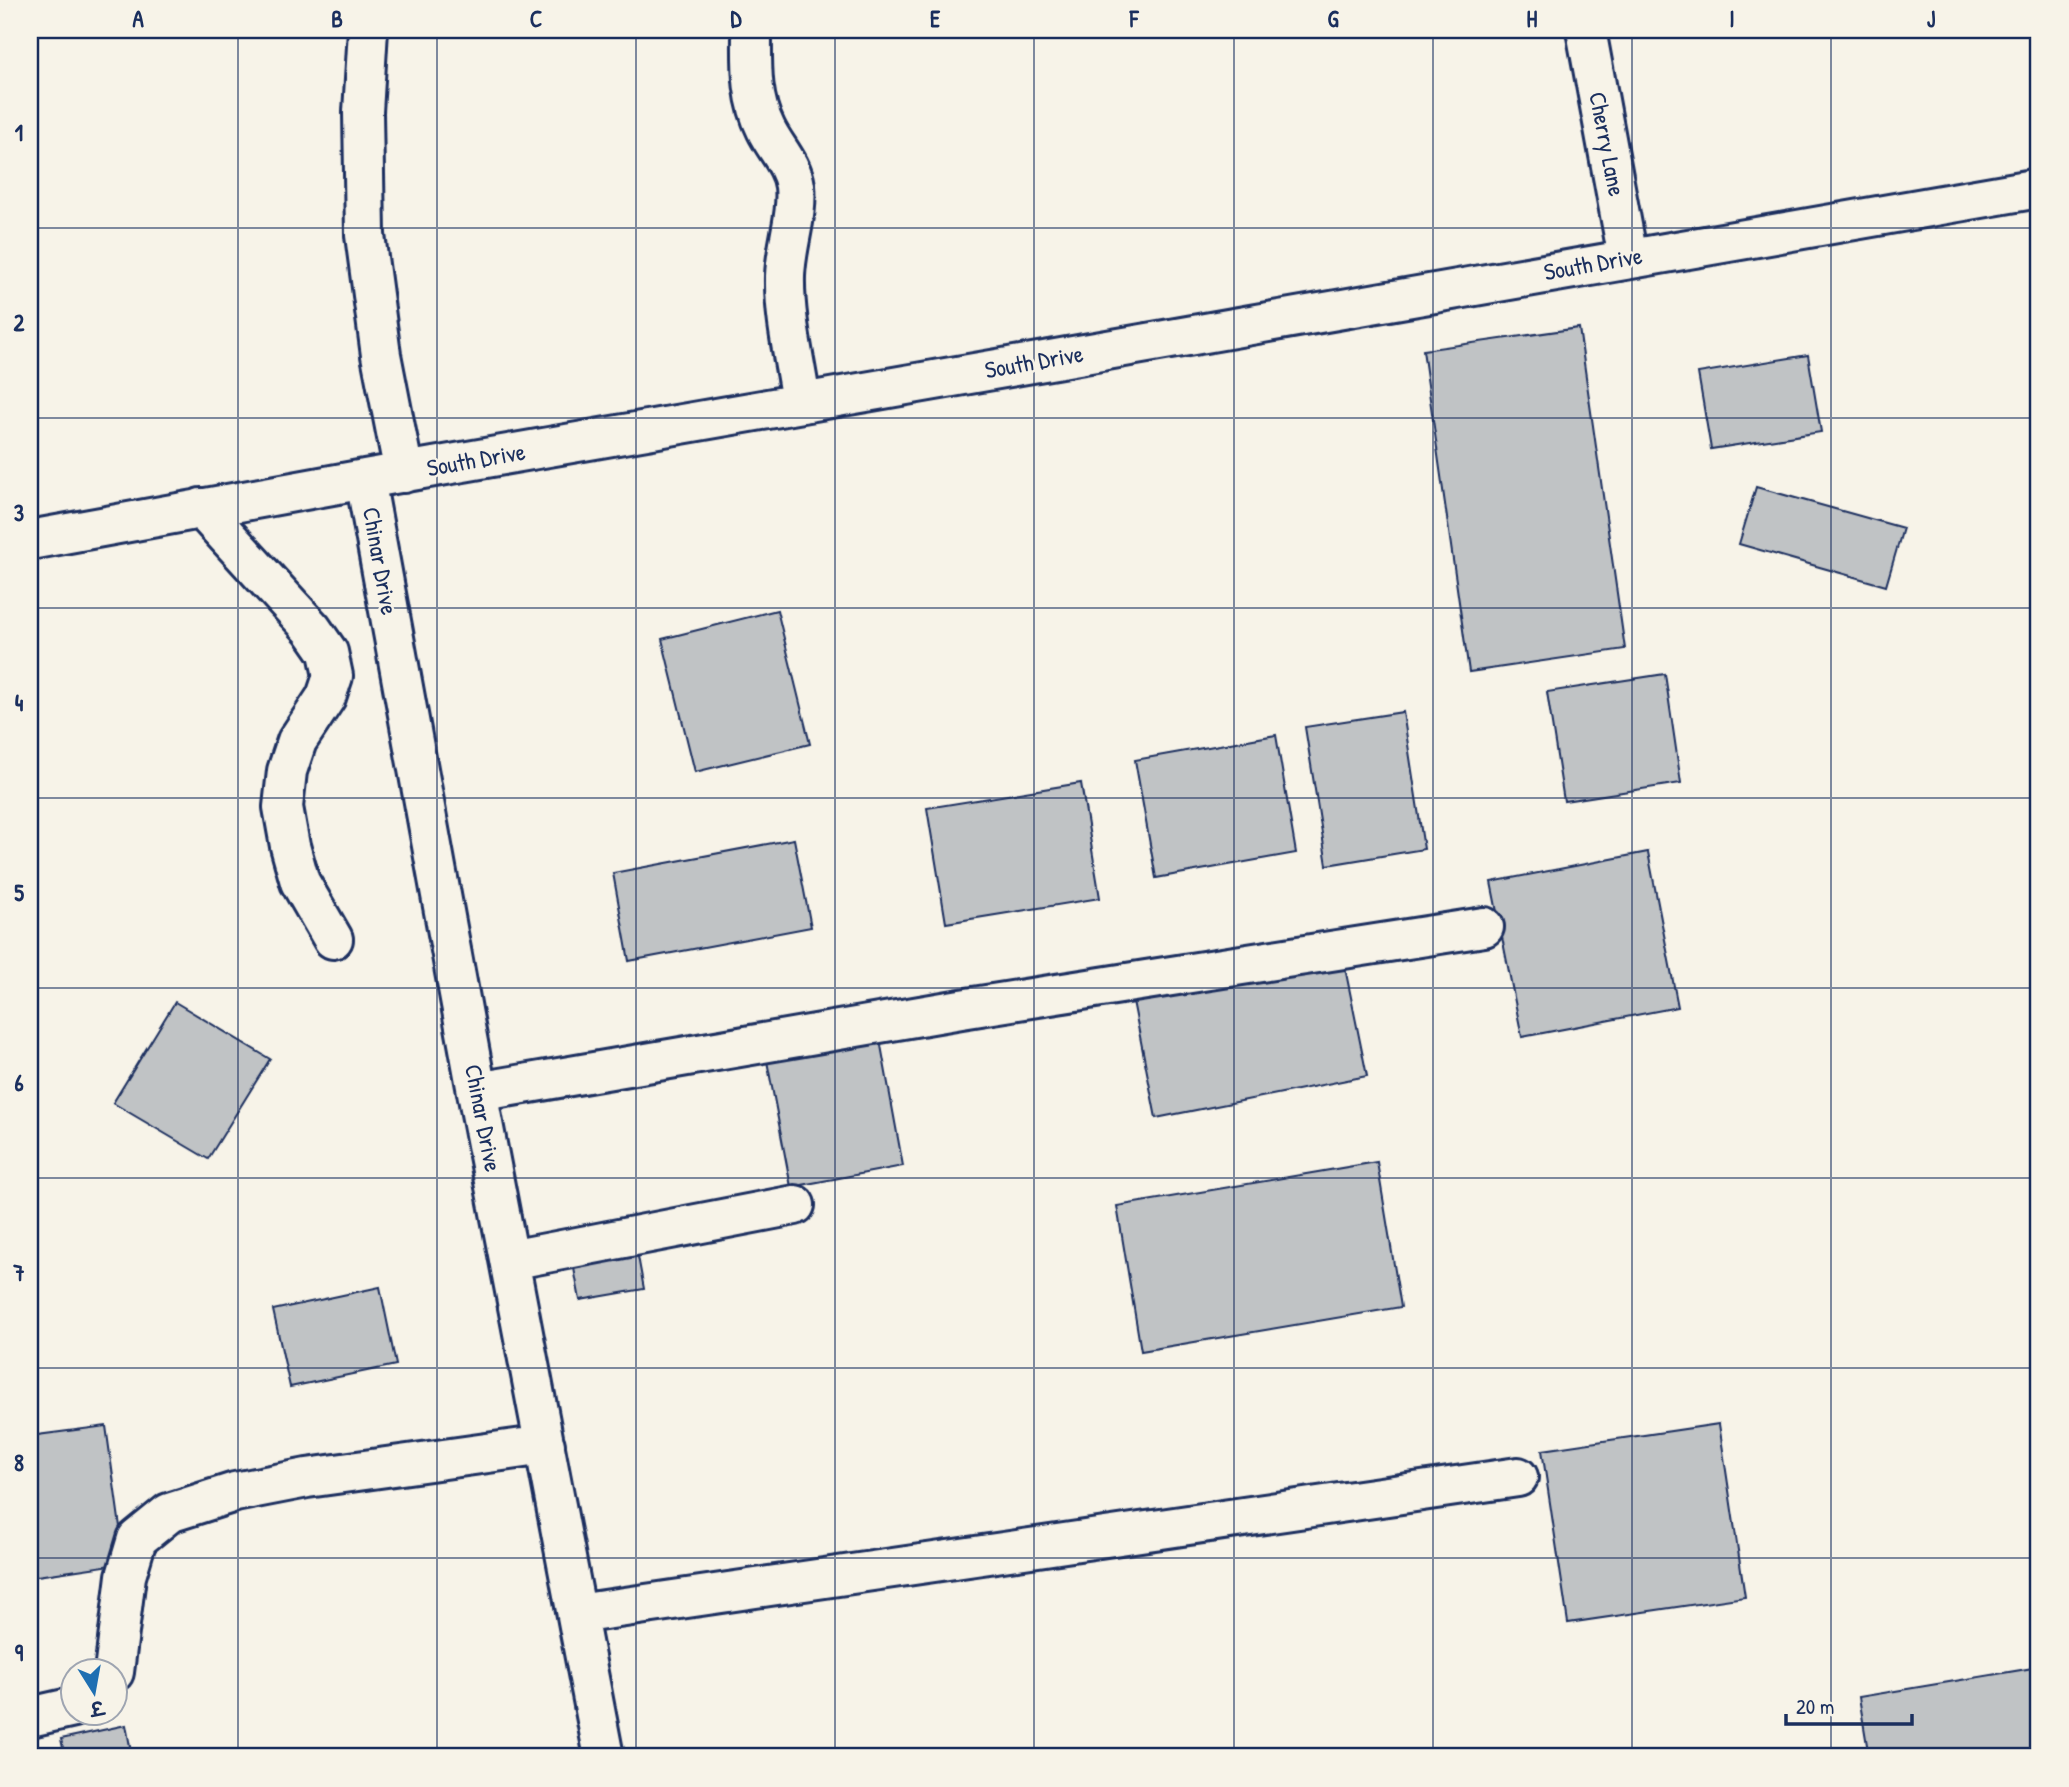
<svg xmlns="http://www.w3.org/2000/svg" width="2069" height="1787" font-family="'Patrick Hand','Playpen Sans Deva',sans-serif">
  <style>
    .building { fill: #c0c3c5; stroke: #1b2f5e; stroke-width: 2 }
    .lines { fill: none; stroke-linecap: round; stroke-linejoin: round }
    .minor-casing { stroke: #1b2f5e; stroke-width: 44 }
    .minor { stroke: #f7f3e8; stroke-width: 38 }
    .grid { fill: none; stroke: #1b2f5e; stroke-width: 2; stroke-opacity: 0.55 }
    .labels { text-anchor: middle; stroke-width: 5; stroke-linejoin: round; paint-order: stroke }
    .street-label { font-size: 24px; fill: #1b2f5e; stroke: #f7f3e8 }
    .neatline { fill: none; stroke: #1b2f5e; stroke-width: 2.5 }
    .grid-label { font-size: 23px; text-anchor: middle; font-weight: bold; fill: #1b2f5e }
  </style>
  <rect width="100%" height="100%" fill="#f7f3e8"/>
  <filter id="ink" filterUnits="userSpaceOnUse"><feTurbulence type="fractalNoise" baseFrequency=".0143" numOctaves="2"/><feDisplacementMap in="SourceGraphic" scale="14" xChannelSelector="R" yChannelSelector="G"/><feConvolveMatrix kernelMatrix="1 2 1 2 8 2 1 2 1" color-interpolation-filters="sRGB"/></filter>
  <g filter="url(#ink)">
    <!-- building -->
    <path class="building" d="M 1579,328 L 1625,649 L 1469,672 L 1423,350 Z
      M 1808,355 L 1821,432 L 1711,449 L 1698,373 Z
      M 1756,487 L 1903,528 L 1886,586 L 1739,544 Z
      M 777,610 L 810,744 L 695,772 L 662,639 Z
      M 1665,674 L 1681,783 L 1564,801 L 1547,692 Z
      M 1403,712 L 1424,849 L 1327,865 L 1305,727 Z
      M 1276,735 L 1296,853 L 1156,878 L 1135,760 Z
      M 1081,783 L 1100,898 L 946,923 L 927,808 Z
      M 794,839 L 811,927 L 629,961 L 613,873 Z
      M 1648,852 L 1678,1007 L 1522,1037 L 1491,882 Z
      M 1343,958 L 1367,1076 L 1156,1118 L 1133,1001 Z
      M 175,1002 L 270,1059 L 208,1159 L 113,1103 Z
      M 880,1040 L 903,1166 L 791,1187 L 767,1061 Z
      M 1377,1162 L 1401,1307 L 1141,1351 L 1117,1206 Z
      M 637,1251 L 644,1289 L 580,1300 L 573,1263 Z
      M 380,1287 L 396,1365 L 290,1387 L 273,1310 Z
      M 1719,1424 L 1745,1597 L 1568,1623 L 1542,1450 Z
      M 106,1426 L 125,1563 L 30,1577 L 30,1436 Z
      M 2039,1667 L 2039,1757 L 1869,1757 L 1859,1697 Z
      M 126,1725 L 132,1757 L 65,1757 L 61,1739 Z"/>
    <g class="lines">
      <defs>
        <path id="minor" d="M 368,30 L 363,112 L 365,235 L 381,355 L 404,473
          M 752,30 C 752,64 750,97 766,129 C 775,148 792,164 795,186 C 798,216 786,245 785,276 C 784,318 795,361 801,402
          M 1586,30 L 1628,258
          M 365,479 L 477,1092 L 604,1757
          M 201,508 L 312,629 L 328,652 L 333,676 L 326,697 L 297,741 L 287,771 L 283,807 L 290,846 L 300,882 L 333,939
          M 30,540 L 365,479 L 2039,188
          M 477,1092 L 961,1009 L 1484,927
          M 510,1260 L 795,1205
          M 577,1614 L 1518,1477
          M 114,1672 L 126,1576 L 137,1539 L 169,1513 L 235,1492 L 307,1478 L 545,1445
          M 30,1717 L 74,1707"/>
      </defs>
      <!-- minor casing -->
      <use href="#minor" class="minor-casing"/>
      <!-- minor -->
      <use href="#minor" class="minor"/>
    </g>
  </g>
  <!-- grid -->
  <path class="grid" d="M 238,30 L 238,1757M 437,30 L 437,1757M 636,30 L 636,1757M 835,30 L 835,1757M 1034,30 L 1034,1757M 1234,30 L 1234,1757M 1433,30 L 1433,1757M 1632,30 L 1632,1757M 1831,30 L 1831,1757M 30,228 L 2039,228M 30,418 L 2039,418M 30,608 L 2039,608M 30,798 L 2039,798M 30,988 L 2039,988M 30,1178 L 2039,1178M 30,1368 L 2039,1368M 30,1558 L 2039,1558"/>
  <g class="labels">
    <!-- street labels -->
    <g class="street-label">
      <text transform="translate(1607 144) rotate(79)" y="8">Cherry Lane</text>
      <text transform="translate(1593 264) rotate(-10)" y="8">South Drive</text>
      <text transform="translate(1034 362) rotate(-10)" y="8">South Drive</text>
      <text transform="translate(476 460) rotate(-10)" y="8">South Drive</text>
      <text transform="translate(380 561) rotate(80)" y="8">Chinar Drive</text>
      <text transform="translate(483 1118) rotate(79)" y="8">Chinar Drive</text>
    </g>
  </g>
  <!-- margin -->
  <rect width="2069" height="1787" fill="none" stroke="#f7f3e8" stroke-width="77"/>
  <!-- north arrow -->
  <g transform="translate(94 1692) rotate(169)"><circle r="33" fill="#f7f3e8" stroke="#9fa5b1" stroke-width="2"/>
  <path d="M0-5L12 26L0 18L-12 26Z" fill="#1f6fb2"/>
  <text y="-10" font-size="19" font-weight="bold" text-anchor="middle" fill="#1b2f5e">उ</text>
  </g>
  <!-- scale -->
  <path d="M1786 1714v10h126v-10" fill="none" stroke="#1b2f5e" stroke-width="3.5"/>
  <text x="1796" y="1714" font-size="21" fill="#1b2f5e" stroke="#f7f3e8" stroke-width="5" paint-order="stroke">20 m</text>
  <rect x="38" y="38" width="1992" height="1710" class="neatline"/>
  <g class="grid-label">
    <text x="138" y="27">A</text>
    <text x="337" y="27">B</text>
    <text x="536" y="27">C</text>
    <text x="736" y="27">D</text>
    <text x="935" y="27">E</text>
    <text x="1134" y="27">F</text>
    <text x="1333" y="27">G</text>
    <text x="1532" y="27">H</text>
    <text x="1732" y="27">I</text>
    <text x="1931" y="27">J</text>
    <text x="19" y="141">1</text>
    <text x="19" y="331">2</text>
    <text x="19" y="521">3</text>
    <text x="19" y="711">4</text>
    <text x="19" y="901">5</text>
    <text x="19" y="1091">6</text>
    <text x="19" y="1281">7</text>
    <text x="19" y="1471">8</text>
    <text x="19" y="1661">9</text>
  </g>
</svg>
